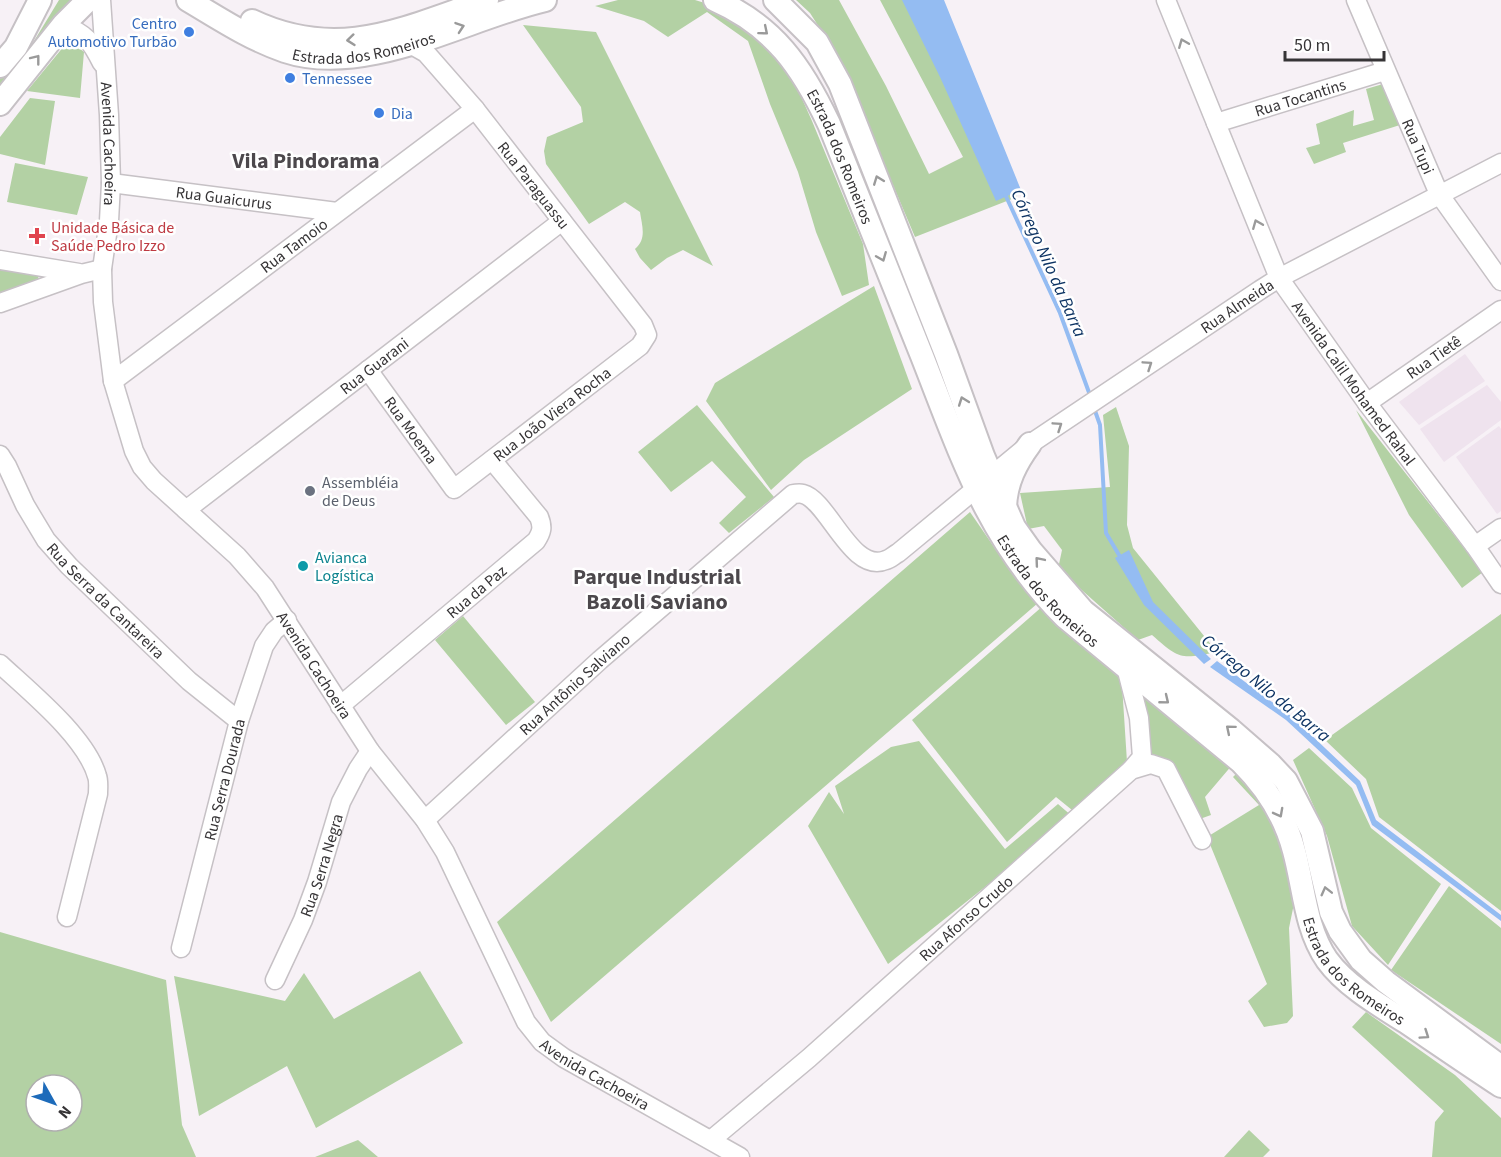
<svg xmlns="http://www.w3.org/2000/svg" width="1501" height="1157" font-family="'Source Sans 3',sans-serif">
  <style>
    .built { fill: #efe3ee }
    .green { fill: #b3d1a4; fill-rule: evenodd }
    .water { fill: #94bcf2 }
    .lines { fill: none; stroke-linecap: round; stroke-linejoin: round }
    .stream { stroke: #94bcf2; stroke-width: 4 }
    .minor-casing { stroke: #c6c1c5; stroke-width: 21 }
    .major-casing { stroke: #c6c1c5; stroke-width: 26 }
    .minor { stroke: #fff; stroke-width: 18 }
    .major { stroke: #fff; stroke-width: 22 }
    .oneway { stroke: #9a9a9a }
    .shop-dot { fill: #3f7fe0; stroke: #fff; stroke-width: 2 }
    .health-dot { fill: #e0444e; stroke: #fff; stroke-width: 2 }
    .worship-dot { fill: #6b7280; stroke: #fff; stroke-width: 2 }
    .culture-dot { fill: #0f9aa8; stroke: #fff; stroke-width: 2 }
    .labels { text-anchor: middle; stroke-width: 5; stroke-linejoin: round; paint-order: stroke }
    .shop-label { font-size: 16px; fill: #366cbe; stroke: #fff; text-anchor: start }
    .street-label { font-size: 16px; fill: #363436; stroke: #fff }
    .health-label { font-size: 16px; fill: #be3a42; stroke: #fff; text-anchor: start }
    .worship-label { font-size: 16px; fill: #5b616d; stroke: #fff; text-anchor: start }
    .culture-label { font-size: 16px; fill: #0d838f; stroke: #fff; text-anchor: start }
    .water-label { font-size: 18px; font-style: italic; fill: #0d3363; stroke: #fff }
    .district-label { font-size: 22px; font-weight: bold; fill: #4c484c; stroke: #fff }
  </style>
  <rect width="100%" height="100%" fill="#f7f1f6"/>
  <!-- built -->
  <path class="built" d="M 1465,354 L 1485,381 L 1419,425 L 1399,402 Z
    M 1487,385 L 1501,402 L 1501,420 L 1444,462 L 1420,429 Z
    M 1499,426 L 1501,429 L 1501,511 L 1497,514 L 1456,457 Z"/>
  <!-- green -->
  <path class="green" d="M 59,0 L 80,0 L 0,89 L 0,79 L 31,46 Z
    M 618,0 L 695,0 L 708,4 L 763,38 L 795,83 L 812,121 L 863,244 L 869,285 L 842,296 L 816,232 L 798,172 L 770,104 L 748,41 L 707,12 L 668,37 L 644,21 L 595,6 Z
    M 796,0 L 839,0 L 886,86 L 929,174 L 963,157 L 880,0 L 943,0 L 1017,197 L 915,237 L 840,60 L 810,13 Z
    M 523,25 L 596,32 L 713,266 L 683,250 L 667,258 L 651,270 L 640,258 L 635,249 C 647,239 642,226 640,212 L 625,202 L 589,224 L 546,164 L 544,151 L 547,137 L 583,122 L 581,107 Z
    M 69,40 L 84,52 L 80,98 L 27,91 Z
    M 1383,84 L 1400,125 L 1343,143 L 1346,152 L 1314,164 L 1306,148 L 1320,144 L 1316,124 L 1354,110 L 1353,126 L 1374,120 L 1366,89 Z
    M 30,98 L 55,101 L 45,165 L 0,154 L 0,137 Z
    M 15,163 L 88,177 L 77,215 L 7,202 Z
    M 0,266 L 38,274 L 39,284 L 0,296 Z
    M 874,286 L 912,389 L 804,460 L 771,490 L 706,401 L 715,383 Z
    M 697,405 L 774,497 L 729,533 L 719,523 L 746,497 L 712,461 L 671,492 L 638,452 Z
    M 1116,407 L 1129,446 L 1127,525 L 1133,548 L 1217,652 C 1181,659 1180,660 1152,635 L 1138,640 L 1058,569 L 1062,550 L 1044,526 L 1028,529 L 1020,493 L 1110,487 L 1103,415 Z
    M 1356,410 L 1483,572 L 1462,588 L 1409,515 Z
    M 970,512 L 1003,560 L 1038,603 L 551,1022 L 497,922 Z
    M 1044,605 L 1121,669 L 1127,762 L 1072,810 L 1056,797 L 1007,842 L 912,720 Z
    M 1501,614 L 1501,911 L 1379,817 L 1366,779 L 1325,740 Z
    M 463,616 L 535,702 L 506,725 L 435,640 Z
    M 1136,681 L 1233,764 L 1205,797 L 1211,815 L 1197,820 L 1148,755 Z
    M 919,741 L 1005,849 L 1058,804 L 1073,817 L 888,964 L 808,826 L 829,792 L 844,814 L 835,786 L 891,747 Z
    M 1309,748 L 1352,788 L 1371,828 L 1441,884 L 1388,965 L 1352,926 L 1327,836 L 1293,760 Z
    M 1241,769 L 1281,823 L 1297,889 L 1289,928 L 1293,1016 L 1287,1023 L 1264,1027 L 1248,1001 L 1267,984 L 1207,837 L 1259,805 L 1233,777 Z
    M 1449,886 L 1501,928 L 1501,1044 L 1391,970 Z
    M 0,932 L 166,980 L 182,1125 L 196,1157 L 0,1157 ZM 36,1085 L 72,1085 L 72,1121 L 36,1121 Z
    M 420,971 L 463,1043 L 316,1128 L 287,1066 L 199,1116 L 174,976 L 285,1001 L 304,973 L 334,1019 Z
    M 1366,1012 L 1455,1075 L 1501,1118 L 1501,1157 L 1432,1157 L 1435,1122 L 1444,1111 L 1352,1027 Z
    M 1249,1130 L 1270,1150 L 1263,1157 L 1224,1157 Z
    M 358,1140 L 378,1157 L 315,1157 Z"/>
  <!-- water -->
  <path class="water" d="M 902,0 L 944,0 L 1021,190 L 996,201 L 940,77 Z
    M 1129,550 L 1153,602 L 1211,659 L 1204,664 L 1144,605 L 1115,558 Z
    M 1217,661 L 1291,716 L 1360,781 L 1376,820 L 1501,915 L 1501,921 L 1372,825 L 1356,785 L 1286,720 L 1210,667 Z"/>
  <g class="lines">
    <!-- stream -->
    <path class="stream" d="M 1004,192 L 1060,313 L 1091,398
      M 1094,408 L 1100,425 L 1106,533 L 1122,560"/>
    <defs>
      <g id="minor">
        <path id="s1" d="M 101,0 L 109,115 L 111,183 L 109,221 L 102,269 L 103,302 L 113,381 L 134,451 L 142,467 L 154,481 L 237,556 L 265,588 L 370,751 L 425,820 L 445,852 L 526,1022 L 542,1042 L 564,1058 L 740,1157"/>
        <path id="s2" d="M 1166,0 L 1279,278 L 1367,403 L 1475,546 L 1501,584"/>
        <path id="s3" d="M 1356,0 L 1439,194 L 1501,281"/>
        <path d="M 63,25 C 86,34 91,41 102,63"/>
        <path id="s4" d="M 1216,123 L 1385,71"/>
        <path id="s5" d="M 111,183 L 337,212"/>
        <path d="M 0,260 L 79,273"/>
        <path d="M 0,303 L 81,274 L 102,269"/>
        <path id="s6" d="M 368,370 L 454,489 L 640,346 L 647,335 L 643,325 L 475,109 L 426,53 L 410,44"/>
        <path id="s7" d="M 113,381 L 475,109"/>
        <path id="s8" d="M 1367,403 L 1501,310"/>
        <path id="s9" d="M 0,455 L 7,466 L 25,505 L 46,540 L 69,566 L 189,681 L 239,721"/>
        <path id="s10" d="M 186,510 L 562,221"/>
        <path d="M 1475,546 L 1501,528"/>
        <path d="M 0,664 C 30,692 86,737 97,776 C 99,781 98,788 98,794 L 67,917"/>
        <path d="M 1126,667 L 1139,718 L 1142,757 L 1131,770"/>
        <path id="s11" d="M 340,706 L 536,541 C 542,532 543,527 539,517 L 492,460"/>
        <path id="s12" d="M 425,820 L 600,660 L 793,494 C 796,494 799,493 803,494 C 828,500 852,575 886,560 C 890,559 894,555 898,553 L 1030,444 L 1260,290 L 1279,278 L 1501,163"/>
        <path id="s13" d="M 181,948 L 239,721 L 264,646 L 274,631 L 287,620"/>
        <path id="s14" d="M 275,980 L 303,920 L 317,882 L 341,802 L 358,769 L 370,751"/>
        <path id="s15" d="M 711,1140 L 809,1058 L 1131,770 L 1151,764 L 1166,769 L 1202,840"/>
      </g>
      <g id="major">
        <path id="s16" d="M 188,0 C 220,19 250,39 285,51 C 366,78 467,18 545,0"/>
        <path id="s17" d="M 715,0 C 774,26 802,67 829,124 C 860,201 891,279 922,356 C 961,455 988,540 1065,617 L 1241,762 C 1266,787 1285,816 1294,851 C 1304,887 1305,928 1327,960 C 1346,986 1379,1005 1406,1022 C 1437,1043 1469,1065 1501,1086"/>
        <path d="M 775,0 L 817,42 L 840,84 L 946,354 L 983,456 L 1014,527 L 1031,551 L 1083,611 L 1231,730 L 1270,764 L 1286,781 L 1312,831 L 1331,912 L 1340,931 L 1361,960 L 1386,982 L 1501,1067"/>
        <path d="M 252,21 C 339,62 404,28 487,0"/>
        <path d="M 0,66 L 16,47 L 40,0"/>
        <path d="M 0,104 L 63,25 L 88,0"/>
        <path d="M 1005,507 C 1006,482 1016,463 1030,444"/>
      </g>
    </defs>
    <!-- minor casing -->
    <use href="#minor" class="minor-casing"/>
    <!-- major casing -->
    <use href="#major" class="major-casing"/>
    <!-- minor -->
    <use href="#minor" class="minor"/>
    <!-- major -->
    <use href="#major" class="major"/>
  </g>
  <!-- one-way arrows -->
  <defs><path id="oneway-chevron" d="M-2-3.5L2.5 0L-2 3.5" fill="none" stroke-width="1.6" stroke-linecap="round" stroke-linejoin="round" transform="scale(1.5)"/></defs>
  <g class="oneway">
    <use href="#oneway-chevron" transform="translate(460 27) rotate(-19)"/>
    <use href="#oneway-chevron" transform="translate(764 31) rotate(40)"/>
    <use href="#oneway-chevron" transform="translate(351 40) rotate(174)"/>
    <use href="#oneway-chevron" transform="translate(1183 43) rotate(-112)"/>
    <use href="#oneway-chevron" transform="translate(36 59) rotate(-52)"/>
    <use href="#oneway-chevron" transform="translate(878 180) rotate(-111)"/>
    <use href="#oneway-chevron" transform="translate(1257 224) rotate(-112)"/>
    <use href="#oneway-chevron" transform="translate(882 257) rotate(68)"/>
    <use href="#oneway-chevron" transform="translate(1148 365) rotate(-34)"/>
    <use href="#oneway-chevron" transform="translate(963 401) rotate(-110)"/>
    <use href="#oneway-chevron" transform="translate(1058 426) rotate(-34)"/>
    <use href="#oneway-chevron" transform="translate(1039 561) rotate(-130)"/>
    <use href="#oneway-chevron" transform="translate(1165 700) rotate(39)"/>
    <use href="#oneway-chevron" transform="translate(1230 729) rotate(-140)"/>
    <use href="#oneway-chevron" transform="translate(1279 813) rotate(62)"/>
    <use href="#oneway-chevron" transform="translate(1326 891) rotate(-104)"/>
    <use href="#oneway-chevron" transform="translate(1425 1035) rotate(34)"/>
  </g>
  <!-- markers -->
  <g class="shop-dot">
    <circle cx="189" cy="32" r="6"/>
    <circle cx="290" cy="78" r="6"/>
    <circle cx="379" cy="113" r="6"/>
  </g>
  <path class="health-dot" d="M34 227h6v6h6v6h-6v6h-6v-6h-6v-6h6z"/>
  <circle class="worship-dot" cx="310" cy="491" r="6"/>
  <circle class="culture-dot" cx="303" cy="566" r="6"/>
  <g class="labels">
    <!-- shop labels -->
    <g class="shop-label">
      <text x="177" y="29" text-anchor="end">Centro<tspan x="177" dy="18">Automotivo Turbão</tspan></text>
      <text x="302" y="84">Tennessee</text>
      <text x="391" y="119">Dia</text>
    </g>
    <!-- street labels -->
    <g class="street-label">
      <text dy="6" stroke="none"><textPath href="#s16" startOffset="190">Estrada dos Romeiros</textPath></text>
      <text dy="6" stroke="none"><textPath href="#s4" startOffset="88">Rua Tocantins</textPath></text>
      <text dy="6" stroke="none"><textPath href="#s1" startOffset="144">Avenida Cachoeira</textPath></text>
      <text dy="6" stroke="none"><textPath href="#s3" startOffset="159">Rua Tupi</textPath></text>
      <text dy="6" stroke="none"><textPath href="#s17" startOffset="207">Estrada dos Romeiros</textPath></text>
      <text transform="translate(534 185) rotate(52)" y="6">Rua Paraguassu</text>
      <text dy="6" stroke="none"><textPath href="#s5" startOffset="114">Rua Guaicurus</textPath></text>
      <text dy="6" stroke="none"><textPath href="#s7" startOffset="226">Rua Tamoio</textPath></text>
      <text dy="6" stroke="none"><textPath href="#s12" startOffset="1048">Rua Almeida</textPath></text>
      <text dy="6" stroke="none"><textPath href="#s8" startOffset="81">Rua Tietê</textPath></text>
      <text dy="6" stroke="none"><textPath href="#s10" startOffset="237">Rua Guarani</textPath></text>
      <text dy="6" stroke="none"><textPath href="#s2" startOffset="429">Avenida Calil Mohamed Rahal</textPath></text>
      <text dy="6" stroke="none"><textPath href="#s6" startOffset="270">Rua João Viera Rocha</textPath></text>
      <text dy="6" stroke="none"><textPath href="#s6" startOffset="74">Rua Moema</textPath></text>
      <text dy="6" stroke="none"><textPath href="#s17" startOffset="692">Estrada dos Romeiros</textPath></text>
      <text dy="6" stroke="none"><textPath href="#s11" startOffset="178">Rua da Paz</textPath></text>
      <text dy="6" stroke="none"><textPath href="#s9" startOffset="182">Rua Serra da Cantareira</textPath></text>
      <text dy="6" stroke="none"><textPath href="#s1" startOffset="738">Avenida Cachoeira</textPath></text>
      <text dy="6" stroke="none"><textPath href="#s12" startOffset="202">Rua Antônio Salviano</textPath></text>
      <text dy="6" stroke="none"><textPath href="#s13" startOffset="174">Rua Serra Dourada</textPath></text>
      <text dy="6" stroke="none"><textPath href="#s14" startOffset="124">Rua Serra Negra</textPath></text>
      <text dy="6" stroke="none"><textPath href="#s15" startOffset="338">Rua Afonso Crudo</textPath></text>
      <text dy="6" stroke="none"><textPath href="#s17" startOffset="1196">Estrada dos Romeiros</textPath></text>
      <text dy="6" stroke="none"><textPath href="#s1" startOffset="1242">Avenida Cachoeira</textPath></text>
    </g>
    <!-- health labels -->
    <g class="health-label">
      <text x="51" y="233">Unidade Básica de<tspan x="51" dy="18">Saúde Pedro Izzo</tspan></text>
    </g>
    <!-- worship labels -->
    <g class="worship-label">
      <text x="322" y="488">Assembléia<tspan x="322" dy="18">de Deus</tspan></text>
    </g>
    <!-- culture labels -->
    <g class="culture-label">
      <text x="315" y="563">Avianca<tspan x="315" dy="18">Logística</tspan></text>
    </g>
    <!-- water labels -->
    <g class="water-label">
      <text transform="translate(1049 263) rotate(66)" y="6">Córrego Nilo da Barra</text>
      <text transform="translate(1266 688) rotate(39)" y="6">Córrego Nilo da Barra</text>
    </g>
    <!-- district labels -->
    <g class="district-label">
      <text x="306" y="168">Vila Pindorama</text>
      <text x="657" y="584">Parque Industrial<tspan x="657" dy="25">Bazoli Saviano</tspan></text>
    </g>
  </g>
  <!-- north arrow -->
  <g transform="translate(54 1103) rotate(130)"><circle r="28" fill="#ffffff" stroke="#afaeaf" stroke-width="1.5"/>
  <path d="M0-4.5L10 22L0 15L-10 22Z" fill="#1d6bba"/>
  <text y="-9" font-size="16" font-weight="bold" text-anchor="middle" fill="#363436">N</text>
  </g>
  <!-- scale -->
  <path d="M1285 51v9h99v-9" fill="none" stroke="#363436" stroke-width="3"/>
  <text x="1294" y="51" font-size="18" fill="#363436" stroke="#ffffff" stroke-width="4.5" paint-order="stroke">50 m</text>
</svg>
